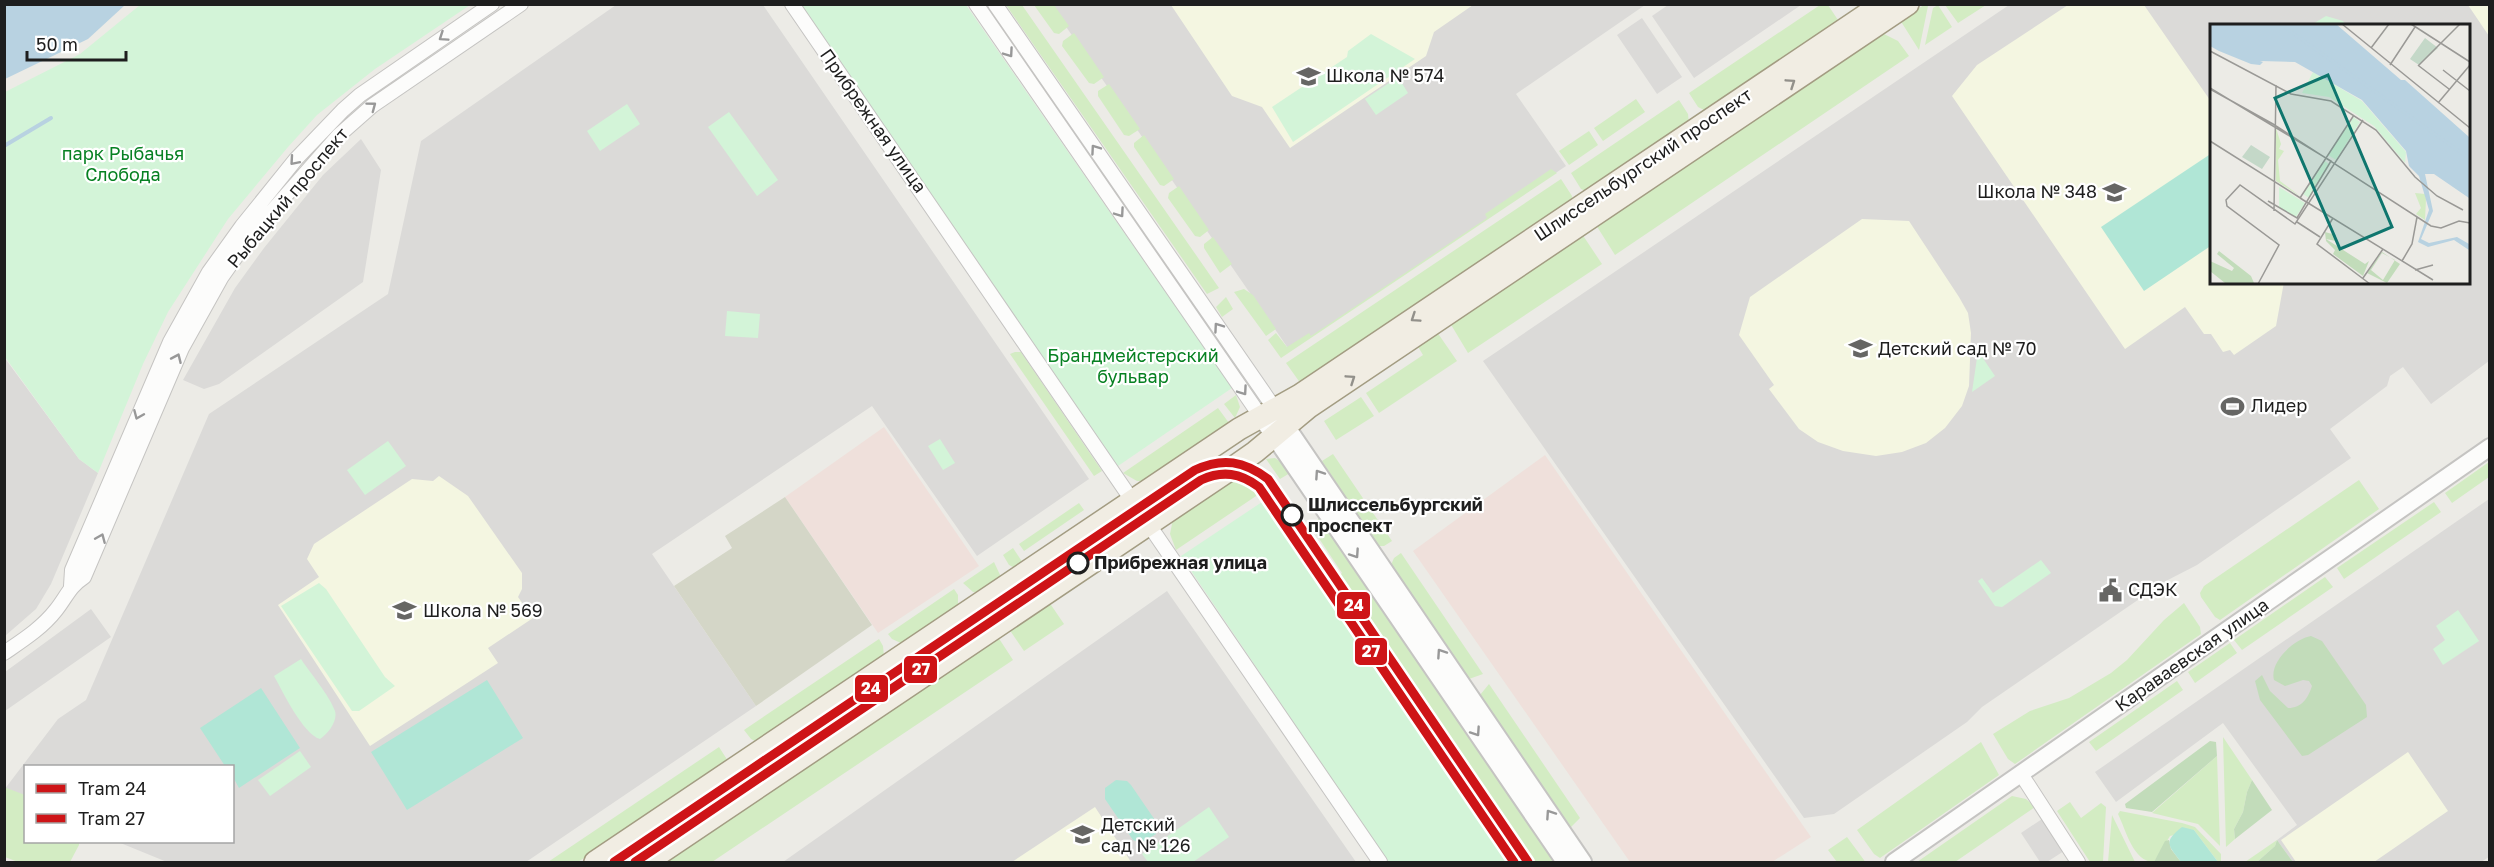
<svg xmlns="http://www.w3.org/2000/svg" width="2494" height="867" font-family="'Golos Text',sans-serif">
  <style>
    .residential { fill: #dbdad8; fill-rule: evenodd }
    .commercial { fill: #efe0db }
    .education { fill: #f4f6e1 }
    .construction { fill: #d4d6c7 }
    .grass { fill: #d3ecc3 }
    .forest { fill: #c2dcba }
    .park { fill: #d3f4d8 }
    .pitch { fill: #b0e6d6 }
    .water { fill: #b8d2e1 }
    .lines { fill: none; stroke-linecap: round; stroke-linejoin: round }
    .stream { stroke: #b8d2e1; stroke-width: 4 }
    .minor-casing { stroke: #c5c4c2; stroke-width: 16 }
    .tertiary-casing { stroke: #c5c4c2; stroke-width: 20 }
    .primary-casing { stroke: #a39c82; stroke-width: 24 }
    .minor { stroke: #fcfcfb; stroke-width: 14 }
    .tertiary { stroke: #fcfcfb; stroke-width: 16 }
    .primary { stroke: #f1ede3; stroke-width: 21 }
    .tram-1-casing { stroke: #fff; stroke-width: 14 }
    .tram-2-casing { stroke: #fff; stroke-width: 14 }
    .tram-1 { stroke: #ce1417; stroke-width: 9 }
    .tram-2 { stroke: #ce1417; stroke-width: 9 }
    .oneway { stroke: #989898 }
    .oneway2 { stroke: #92908a }
    .stop-dot { fill: #fff; stroke: #1e1e1e; stroke-width: 3 }
    .labels { text-anchor: middle; stroke-width: 4.5; stroke-linejoin: round; paint-order: stroke }
    .poi-label { font-size: 18px; fill: #1e1e1e; stroke: #fff; text-anchor: start }
    .street-label { font-size: 18px; fill: #1e1e1e; stroke: #fff }
    .park-label { font-size: 18px; fill: #078122; stroke: #fff }
    .stop-label { font-size: 18px; font-weight: bold; fill: #1e1e1e; stroke: #fff; text-anchor: start }
    .inset-river { fill: none; stroke: #b8d2e1; stroke-width: 3 }
    .inset-road { fill: none; stroke: #9a9996; stroke-width: 1.5 }
    .view { fill: #0f766e; fill-opacity: 0.15; stroke: #0f766e; stroke-width: 3 }
    .inset-edge { fill: none; stroke: #1e1e1e; stroke-width: 3 }
    .line-badge { stroke: #fff; stroke-width: 2 }
    .badge-label { font-size: 16px; text-anchor: middle; font-weight: bold; fill: #fff }
  </style>
  <rect width="100%" height="100%" fill="#ecebe6"/>
  <!-- residential -->
  <path class="residential" d="M 616,5 L 763,5 L 1089,479 L 977,556 L 872,406 L 652,554 L 756,706 L 526,862 L 167,862 L 118,842 L 232,842 L 232,766 L 26,766 L 25,802 L 4,790 L 58,719 L 86,700 L 209,414 L 388,294 L 421,141 Z
    M 1051,5 L 1645,5 L 1516,94 L 1566,166 L 1290,351 Z
    M 1668,5 L 1668,4 L 1801,5 L 1694,78 L 1652,16 Z
    M 2009,5 L 2489,5 L 2489,361 L 2431,404 L 2403,367 L 2390,376 L 2387,386 L 2330,429 L 2351,458 L 2197,565 L 2164,582 L 1982,707 L 1967,722 L 1834,814 L 1804,818 L 1483,361 ZM 2212,26 L 2468,26 L 2468,282 L 2212,282 Z
    M 1642,18 L 1682,77 L 1657,94 L 1617,35 Z
    M 361,139 L 381,170 L 363,282 L 219,384 L 204,389 L 183,380 L 235,288 L 264,248 L 323,175 Z
    M 4,357 L 79,459 L 98,473 L 51,584 L 36,609 L 5,636 Z
    M 2489,499 L 2489,857 L 2481,862 L 2293,862 L 2277,840 L 2297,825 L 2223,723 L 2116,802 L 2095,772 Z
    M 1167,591 L 1356,862 L 783,862 Z
    M 91,609 L 111,637 L 5,711 L 5,672 Z
    M 2042,819 L 2064,851 L 2047,862 L 2040,862 L 2021,833 Z"/>
  <!-- commercial -->
  <path class="commercial" d="M 884,427 L 979,566 L 878,633 L 785,497 Z
    M 1545,455 L 1811,837 L 1772,862 L 1630,862 L 1413,551 Z"/>
  <!-- education -->
  <path class="education" d="M 1171,5 L 1473,5 L 1434,32 L 1426,56 L 1290,148 L 1262,107 L 1232,96 Z
    M 2068,5 L 2144,5 L 2212,103 L 2212,282 L 2284,282 L 2276,326 L 2234,355 L 2230,350 L 2223,352 L 2211,334 L 2204,334 L 2185,307 L 2125,349 L 1952,96 L 1977,65 Z
    M 2468,5 L 2489,5 L 2489,36 Z
    M 1862,219 L 1909,221 L 1959,297 L 1968,313 L 1971,333 L 1969,386 L 1962,406 L 1945,428 L 1926,443 L 1902,452 L 1876,456 L 1843,451 L 1818,442 L 1799,429 L 1769,389 L 1774,385 L 1739,335 L 1750,297 Z
    M 439,476 L 468,496 L 522,573 L 522,589 L 518,597 L 533,618 L 488,648 L 498,663 L 370,746 L 278,605 L 319,577 L 307,559 L 314,544 L 412,479 L 433,481 Z
    M 2408,752 L 2448,811 L 2374,862 L 2296,862 L 2281,840 Z
    M 1095,807 L 1131,862 L 1012,862 Z"/>
  <!-- construction -->
  <path class="construction" d="M 785,497 L 872,625 L 756,706 L 674,586 L 732,548 L 725,536 Z"/>
  <!-- grass -->
  <path class="grass" d="M 1006,5 L 1022,5 L 1219,288 L 1207,294 Z
    M 1034,5 L 1054,5 L 1069,26 L 1059,34 L 1054,33 Z
    M 1820,5 L 1828,5 L 1840,23 L 1708,112 L 1698,107 L 1689,93 Z
    M 1924,5 L 1928,6 L 1919,50 L 1900,20 Z
    M 1938,5 L 1952,27 L 1925,45 L 1933,8 Z
    M 1945,5 L 1986,5 L 1958,23 Z
    M 1074,33 L 1104,77 L 1094,84 L 1089,83 L 1062,46 L 1063,41 Z
    M 1882,33 L 1898,41 L 1909,56 L 1615,255 L 1596,225 Z
    M 1109,84 L 1140,129 L 1129,136 L 1124,135 L 1098,96 L 1098,91 Z
    M 1636,99 L 1645,112 L 1603,141 L 1594,128 Z
    M 1679,100 L 1688,114 L 1689,124 L 1588,192 L 1581,189 L 1571,173 Z
    M 1589,131 L 1598,145 L 1569,165 L 1559,151 Z
    M 1144,135 L 1174,179 L 1164,186 L 1160,185 L 1134,147 L 1134,143 Z
    M 1551,169 L 1557,173 L 1281,358 L 1268,340 L 1276,333 L 1287,347 L 1309,333 L 1311,336 L 1487,218 L 1485,214 Z
    M 1561,179 L 1572,196 L 1572,202 L 1301,384 L 1286,363 Z
    M 1179,186 L 1209,230 L 1200,237 L 1195,236 L 1168,198 L 1169,193 Z
    M 1582,234 L 1602,264 L 1468,353 L 1450,323 Z
    M 1213,237 L 1232,264 L 1220,273 L 1204,248 L 1204,244 Z
    M 1244,289 L 1253,295 L 1276,329 L 1266,336 L 1234,292 Z
    M 1226,297 L 1233,309 L 1222,317 L 1216,307 Z
    M 1437,332 L 1457,361 L 1379,413 L 1366,393 L 1423,355 L 1417,345 Z
    M 1015,352 L 1021,352 L 1102,471 L 1094,476 L 1010,354 Z
    M 1236,395 L 1240,407 L 1235,418 L 1224,404 Z
    M 1361,397 L 1374,416 L 1336,440 L 1324,421 Z
    M 1218,408 L 1229,423 L 1145,481 L 1137,481 L 1123,473 Z
    M 1333,454 L 1392,541 L 1384,546 L 1378,546 L 1322,461 Z
    M 1275,458 L 1281,462 L 1290,473 L 1280,479 L 1266,459 Z
    M 2489,462 L 2489,477 L 2452,503 L 2445,493 Z
    M 1236,477 L 1249,481 L 1262,492 L 1176,550 L 1170,534 L 1173,519 Z
    M 2359,480 L 2379,509 L 2220,620 L 2215,617 L 2201,597 L 2200,593 L 2204,586 Z
    M 2434,502 L 2441,512 L 2344,579 L 2337,568 Z
    M 1079,503 L 1084,510 L 1024,551 L 1019,544 Z
    M 1320,518 L 1555,862 L 1532,862 L 1337,577 L 1342,573 L 1310,525 Z
    M 1013,548 L 1023,563 L 1015,568 L 1009,565 L 1003,555 Z
    M 1401,553 L 1483,674 L 1469,679 L 1391,565 L 1394,558 Z
    M 994,562 L 1001,577 L 978,593 L 973,592 L 963,583 Z
    M 2325,577 L 2333,587 L 2242,650 L 2234,640 Z
    M 954,589 L 958,595 L 958,606 L 903,644 L 892,639 L 888,634 Z
    M 1049,602 L 1064,624 L 1024,651 L 1009,629 Z
    M 2184,603 L 2200,627 L 2201,634 L 2015,764 L 2008,759 L 1993,734 L 2030,711 L 2069,698 L 2111,673 L 2127,660 L 2164,620 Z
    M 998,637 L 1013,660 L 712,862 L 662,862 Z
    M 879,639 L 883,646 L 884,657 L 757,742 L 751,739 L 744,730 Z
    M 2230,643 L 2237,653 L 2195,683 L 2188,672 Z
    M 2177,681 L 2183,690 L 2096,751 L 2089,742 Z
    M 1489,684 L 1580,818 L 1570,828 L 1480,695 Z
    M 2223,737 L 2252,780 L 2247,792 L 2243,812 L 2234,829 L 2235,839 L 2226,847 Z
    M 1981,742 L 1999,775 L 1880,858 L 1874,854 L 1857,830 Z
    M 719,747 L 728,761 L 578,862 L 548,862 Z
    M 2217,756 L 2220,846 L 2198,824 L 2152,813 Z
    M 4,787 L 25,795 L 26,842 L 79,842 L 79,845 L 70,862 L 18,862 L 5,857 Z
    M 2012,796 L 2026,799 L 2035,807 L 1955,862 L 1917,862 Z
    M 2070,802 L 2081,818 L 2101,803 L 2106,807 L 2103,862 L 2090,862 L 2057,811 Z
    M 2120,811 L 2182,823 L 2195,827 L 2221,854 L 2221,862 L 2218,862 L 2194,830 L 2170,836 L 2154,862 C 2133,862 2126,830 2118,814 Z
    M 2112,815 L 2135,862 L 2108,862 Z
    M 1847,837 L 1864,860 L 1865,862 L 1837,862 L 1828,850 Z
    M 2277,840 L 2275,846 L 2257,862 L 2245,862 Z"/>
  <!-- forest -->
  <path class="forest" d="M 2311,636 L 2322,641 L 2366,705 L 2367,717 L 2308,755 L 2302,756 L 2260,700 L 2255,681 L 2262,675 L 2270,691 L 2288,708 C 2302,708 2308,698 2312,686 L 2309,681 L 2303,680 L 2285,686 L 2274,680 C 2269,662 2294,639 2311,636 Z
    M 2210,741 L 2216,742 L 2217,756 L 2152,812 L 2126,808 L 2125,804 Z
    M 2252,780 L 2272,810 L 2235,839 L 2234,829 L 2243,812 L 2247,792 Z
    M 2169,840 L 2171,849 L 2181,862 L 2154,862 L 2165,841 Z
    M 2277,840 L 2293,862 L 2257,862 L 2275,846 Z"/>
  <!-- park -->
  <path class="park" d="M 140,5 L 470,5 L 375,69 L 317,115 L 288,147 L 228,219 L 168,312 L 143,364 L 98,473 L 79,459 L 5,357 L 5,92 L 80,54 Z
    M 801,5 L 966,5 L 1232,388 L 1118,466 Z
    M 2326,16 L 2343,21 L 2346,25 L 2311,25 Z
    M 1371,34 L 1415,59 L 1293,142 L 1272,107 L 1347,57 L 1348,51 Z
    M 1398,77 L 1408,93 L 1376,115 L 1365,99 Z
    M 627,104 L 640,124 L 600,151 L 587,131 Z
    M 729,112 L 778,180 L 757,196 L 708,127 Z
    M 727,311 L 760,314 L 758,338 L 725,336 Z
    M 1978,351 L 1995,376 L 1972,392 Z
    M 940,439 L 955,463 L 943,470 L 928,446 Z
    M 388,441 L 406,466 L 365,495 L 347,470 Z
    M 1268,498 L 1518,862 L 1388,862 L 1181,556 Z
    M 2041,560 L 2051,573 L 2002,607 L 1995,606 L 1978,581 L 1982,578 L 1993,593 Z
    M 319,583 L 326,589 L 385,677 L 395,686 L 359,711 L 352,711 L 281,606 Z
    M 2458,610 L 2479,641 L 2443,665 L 2433,649 L 2445,640 L 2436,626 Z
    M 301,659 C 311,674 329,695 335,711 C 338,721 328,734 320,739 C 303,734 283,692 274,676 Z
    M 300,751 L 311,767 L 270,796 L 258,780 Z
    M 1209,807 L 1229,837 L 1193,862 L 1148,862 L 1142,854 Z"/>
  <!-- pitch -->
  <path class="pitch" d="M 2212,153 L 2212,245 L 2144,291 L 2101,227 Z
    M 487,680 L 523,738 L 407,810 L 371,752 Z
    M 261,688 L 300,748 L 239,788 L 233,777 L 232,766 L 225,766 L 200,728 Z
    M 1116,780 L 1127,781 L 1131,785 L 1157,823 L 1156,834 L 1141,843 L 1133,840 L 1105,799 L 1105,788 Z
    M 2182,827 L 2194,830 L 2218,862 L 2181,862 C 2168,845 2163,842 2182,827 Z"/>
  <!-- water -->
  <path class="water" d="M 5,4 L 125,4 L 125,5 L 88,39 L 5,79 Z"/>
  <g class="lines">
    <!-- stream -->
    <path class="stream" d="M 4,146 L 51,118"/>
    <defs>
      <path id="minor" d="M 792,4 L 1380,862
        M 976,4 L 1261,417
        M 995,4 L 1275,409
        M 71,586 L 72,570 L 170,342 L 209,272 L 242,226 L 296,159 L 343,110 L 360,95 L 492,4
        M 4,653 C 23,640 42,628 56,610 C 67,596 69,587 84,577 L 182,348 L 221,278 L 252,234 L 338,136 L 372,106 L 521,4
        M 2021,774 L 2078,862"/>
      <path id="tertiary" d="M 1261,417 L 1565,862
        M 1280,417 L 1583,862
        M 1894,862 L 2490,447"/>
      <path id="primary" d="M 595,862 L 1239,429 L 1300,395 L 1882,4
        M 647,862 L 1228,471 L 1255,452 L 1309,407 L 1908,4"/>
    </defs>
    <!-- minor casing -->
    <use href="#minor" class="minor-casing"/>
    <!-- tertiary casing -->
    <use href="#tertiary" class="tertiary-casing"/>
    <!-- primary casing -->
    <use href="#primary" class="primary-casing"/>
    <!-- minor -->
    <use href="#minor" class="minor"/>
    <!-- tertiary -->
    <use href="#tertiary" class="tertiary"/>
    <!-- primary -->
    <use href="#primary" class="primary"/>
    <defs>
      <path id="tram-1" d="M 614,862 L 1195,470 C 1223,457 1244,461 1268,479 L 1528,862"/>
      <path id="tram-2" d="M 635,862 L 1201,480 C 1223,470 1240,473 1259,487 L 1514,862"/>
    </defs>
    <!-- tram-1 casing -->
    <use href="#tram-1" class="tram-1-casing"/>
    <!-- tram-2 casing -->
    <use href="#tram-2" class="tram-2-casing"/>
    <!-- tram-1 -->
    <use href="#tram-1" class="tram-1"/>
    <!-- tram-2 -->
    <use href="#tram-2" class="tram-2"/>
  </g>
  <!-- one-way arrows -->
  <defs><path id="oneway-chevron" d="M-2-3.5L2.5 0L-2 3.5" fill="none" stroke-width="1.6" stroke-linecap="round" stroke-linejoin="round" transform="scale(1.5)"/></defs>
  <g class="oneway">
    <use href="#oneway-chevron" transform="translate(443 37) rotate(146)"/>
    <use href="#oneway-chevron" transform="translate(1009 53) rotate(55)"/>
    <use href="#oneway-chevron" transform="translate(372 106) rotate(-37)"/>
    <use href="#oneway-chevron" transform="translate(1095 149) rotate(-125)"/>
    <use href="#oneway-chevron" transform="translate(294 161) rotate(131)"/>
    <use href="#oneway-chevron" transform="translate(1120 213) rotate(55)"/>
    <use href="#oneway-chevron" transform="translate(1218 327) rotate(-125)"/>
    <use href="#oneway-chevron" transform="translate(177 358) rotate(-66)"/>
    <use href="#oneway-chevron" transform="translate(1243 391) rotate(55)"/>
    <use href="#oneway-chevron" transform="translate(138 415) rotate(113)"/>
    <use href="#oneway-chevron" transform="translate(1319 474) rotate(-124)"/>
    <use href="#oneway-chevron" transform="translate(101 538) rotate(-67)"/>
    <use href="#oneway-chevron" transform="translate(1355 554) rotate(56)"/>
    <use href="#oneway-chevron" transform="translate(1441 653) rotate(-124)"/>
    <use href="#oneway-chevron" transform="translate(1476 732) rotate(56)"/>
    <use href="#oneway-chevron" transform="translate(1550 814) rotate(-124)"/>
  </g>
  <g class="oneway2">
    <use href="#oneway-chevron" transform="translate(1791 83) rotate(-34)"/>
    <use href="#oneway-chevron" transform="translate(1415 318) rotate(146)"/>
    <use href="#oneway-chevron" transform="translate(1351 379) rotate(-34)"/>
  </g>
  <!-- icons -->
  <defs>
    <symbol id="school-bare" viewBox="-9 -9 18 18"><path d="M0-5L7-2L0 1L-7-2ZM-4 1L0 2.5L4 1V4Q0 6-4 4Z" fill="#666664" stroke="#fff" stroke-width="2.5" paint-order="stroke"/></symbol>
    <symbol id="stadium-bare" viewBox="-9 -9 18 18"><path d="M0-5a6.5 5 0 1 0 0 10a6.5 5 0 1 0 0-10ZM-3.5-1.8h7v3.6h-7Z" fill="#666664" stroke="#fff" stroke-width="2.5" paint-order="stroke"/></symbol>
    <symbol id="civic-bare" viewBox="-9 -9 18 18"><path d="M-.6-6.5H3V-4.5H.6V-3L4-1V1h2V6H-6V1h2V-1L-.6-3ZM-1.2 2.5V6h2.4V2.5Z" fill="#666664" stroke="#fff" stroke-width="2.5" paint-order="stroke"/></symbol>
  </defs>
  <g fill-rule="evenodd">
    <use href="#school-bare" x="1292" y="60" width="33" height="33"/>
    <use href="#school-bare" x="2098" y="176" width="33" height="33"/>
    <use href="#school-bare" x="1844" y="332" width="33" height="33"/>
    <use href="#stadium-bare" x="2216" y="390" width="33" height="33"/>
    <use href="#civic-bare" x="2094" y="574" width="33" height="33"/>
    <use href="#school-bare" x="388" y="594" width="33" height="33"/>
    <use href="#school-bare" x="1066" y="818" width="33" height="33"/>
  </g>
  <!-- markers -->
  <g class="stop-dot">
    <circle cx="1292" cy="515" r="10"/>
    <circle cx="1078" cy="563" r="10"/>
  </g>
  <g class="labels">
    <!-- poi labels -->
    <g class="poi-label">
      <text x="1326" y="82">Школа № 574</text>
      <text x="2097" y="198" text-anchor="end">Школа № 348</text>
      <text x="1878" y="355">Детский сад № 70</text>
      <text x="2251" y="412">Лидер</text>
      <text x="2128" y="596">СДЭК</text>
      <text x="423" y="617">Школа № 569</text>
      <text x="1101" y="831">Детский<tspan x="1101" dy="21">сад № 126</tspan></text>
    </g>
    <!-- street labels -->
    <g class="street-label">
      <text transform="translate(873 121) rotate(55)" y="6">Прибрежная улица</text>
      <text transform="translate(1643 165) rotate(-34)" y="6">Шлиссельбургский проспект</text>
      <text transform="translate(288 198) rotate(-50)" y="6">Рыбацкий проспект</text>
      <text transform="translate(2192 655) rotate(-35)" y="6">Караваевская улица</text>
    </g>
    <!-- park labels -->
    <g class="park-label">
      <text x="123" y="160">парк Рыбачья<tspan x="123" dy="21">Слобода</tspan></text>
      <text x="1133" y="362">Брандмейстерский<tspan x="1133" dy="21">бульвар</tspan></text>
    </g>
    <!-- stop labels -->
    <g class="stop-label">
      <text x="1308" y="511">Шлиссельбургский<tspan x="1308" dy="21">проспект</tspan></text>
      <text x="1094" y="569">Прибрежная улица</text>
    </g>
  </g>
  <!-- overview -->
  <g transform="translate(2210 24)">
    <rect width="260" height="260" fill="#ecebe6"/>
    <path d="M 66,104 L 71,120 L 69,125 L 74,127 L 68,136 L 70,157 L 90,172 L 66,157 ZM 205,169 L 215,170 L 216,175 L 215,196 L 206,190 L 211,184 Z" fill="#d3ecc3"/>
    <path d="M 115,208 L 126,211 L 126,217 L 116,215 L 155,240 L 159,237 L 153,252 L 123,230 L 125,226 L 116,217 ZM 9,227 L 41,252 L 44,259 L 15,259 L 0,247 L 0,237 L 22,247 L 24,244 L 7,230 ZM 172,228 L 190,240 L 177,259 L 157,249 ZM 172,229 L 185,236 L 173,256 L 161,246 Z" fill="#c2dcba" fill-rule="evenodd"/>
    <path d="M 215,14 L 228,24 L 209,41 L 200,35 ZM 41,121 L 60,133 L 52,145 L 32,133 Z" fill="#c4d8c8"/>
    <path d="M 103,48 L 152,77 L 196,128 L 195,139 L 164,102 L 119,73 L 92,69 ZM 143,93 L 150,98 L 126,136 L 118,131 ZM 115,137 L 120,141 L 99,174 L 93,170 ZM 69,163 L 95,179 L 86,193 L 69,184 Z" fill="#d3f4d8"/>
    <path d="M 0,0 L 126,0 L 191,56 L 195,56 L 259,113 L 259,174 L 224,150 L 215,150 L 223,187 L 211,215 L 219,219 L 247,213 L 259,220 L 259,226 L 244,216 L 218,223 L 208,218 L 219,186 L 209,152 L 199,142 L 196,127 L 152,76 L 85,38 L 50,37 L 53,38 L 50,41 L 41,40 L 9,27 L 0,22 Z" fill="#b8d2e1"/>
    <path class="inset-river" d="M 70,0 L 260,135"/>
    <path class="inset-road" d="M 132,0 L 260,104M 201,0 L 260,38M 161,24 L 179,0M 0,27 L 81,70 L 121,77 L 166,106 L 205,153 L 227,172 L 253,186M 180,41 L 205,3M 208,42 L 250,0M 209,42 L 239,65M 233,46 L 260,67M 0,64 L 121,137 L 87,194 L 58,177M 0,65 L 63,100 L 221,202 L 231,204 L 249,197 L 260,199M 228,79 L 260,41M 0,117 L 92,175M 90,174 L 223,256M 90,174 L 144,91M 64,187 L 66,61M 123,194 L 107,220 L 160,260M 87,198 L 110,213M 192,237 L 202,220 L 207,193M 205,246 L 223,241M 153,254 L 173,225M 48,260 L 69,221 L 17,182 L 16,176 L 30,161 L 85,200 L 153,96"/>
    <path class="view" d="M 118,51 L 182,203 L 130,225 L 65,74 Z"/>
    <rect width="260" height="260" class="inset-edge"/>
  </g>
  <g class="line-badge">
    <rect x="1336" y="591" width="35" height="29" rx="6" fill="#ce1417"/>
    <rect x="1354" y="637" width="34" height="29" rx="6" fill="#ce1417"/>
    <rect x="903" y="655" width="35" height="29" rx="6" fill="#ce1417"/>
    <rect x="854" y="674" width="35" height="29" rx="6" fill="#ce1417"/>
  </g>
  <g class="badge-label">
    <text x="1354" y="611">24</text>
    <text x="1371" y="657">27</text>
    <text x="921" y="675">27</text>
    <text x="871" y="694">24</text>
  </g>
  <!-- border -->
  <rect width="2494" height="867" fill="none" stroke="#1e1e1e" stroke-width="12"/>
  <!-- legend -->
  <rect x="24" y="765" width="210" height="78" fill="#ffffff" stroke="#a5a5a5" stroke-width="1.5"/>
  <rect x="36" y="784" width="30" height="9" fill="#ce1417" stroke="#a5a5a5" stroke-width="1.5"/>
  <text x="78" y="795" font-size="18" fill="#1e1e1e">Tram 24</text>
  <rect x="36" y="814" width="30" height="9" fill="#ce1417" stroke="#a5a5a5" stroke-width="1.5"/>
  <text x="78" y="825" font-size="18" fill="#1e1e1e">Tram 27</text>
  <!-- scale -->
  <path d="M27 51v9h99v-9" fill="none" stroke="#1e1e1e" stroke-width="3"/>
  <text x="36" y="51" font-size="18" fill="#1e1e1e" stroke="#ffffff" stroke-width="4.5" paint-order="stroke">50 m</text>
</svg>
